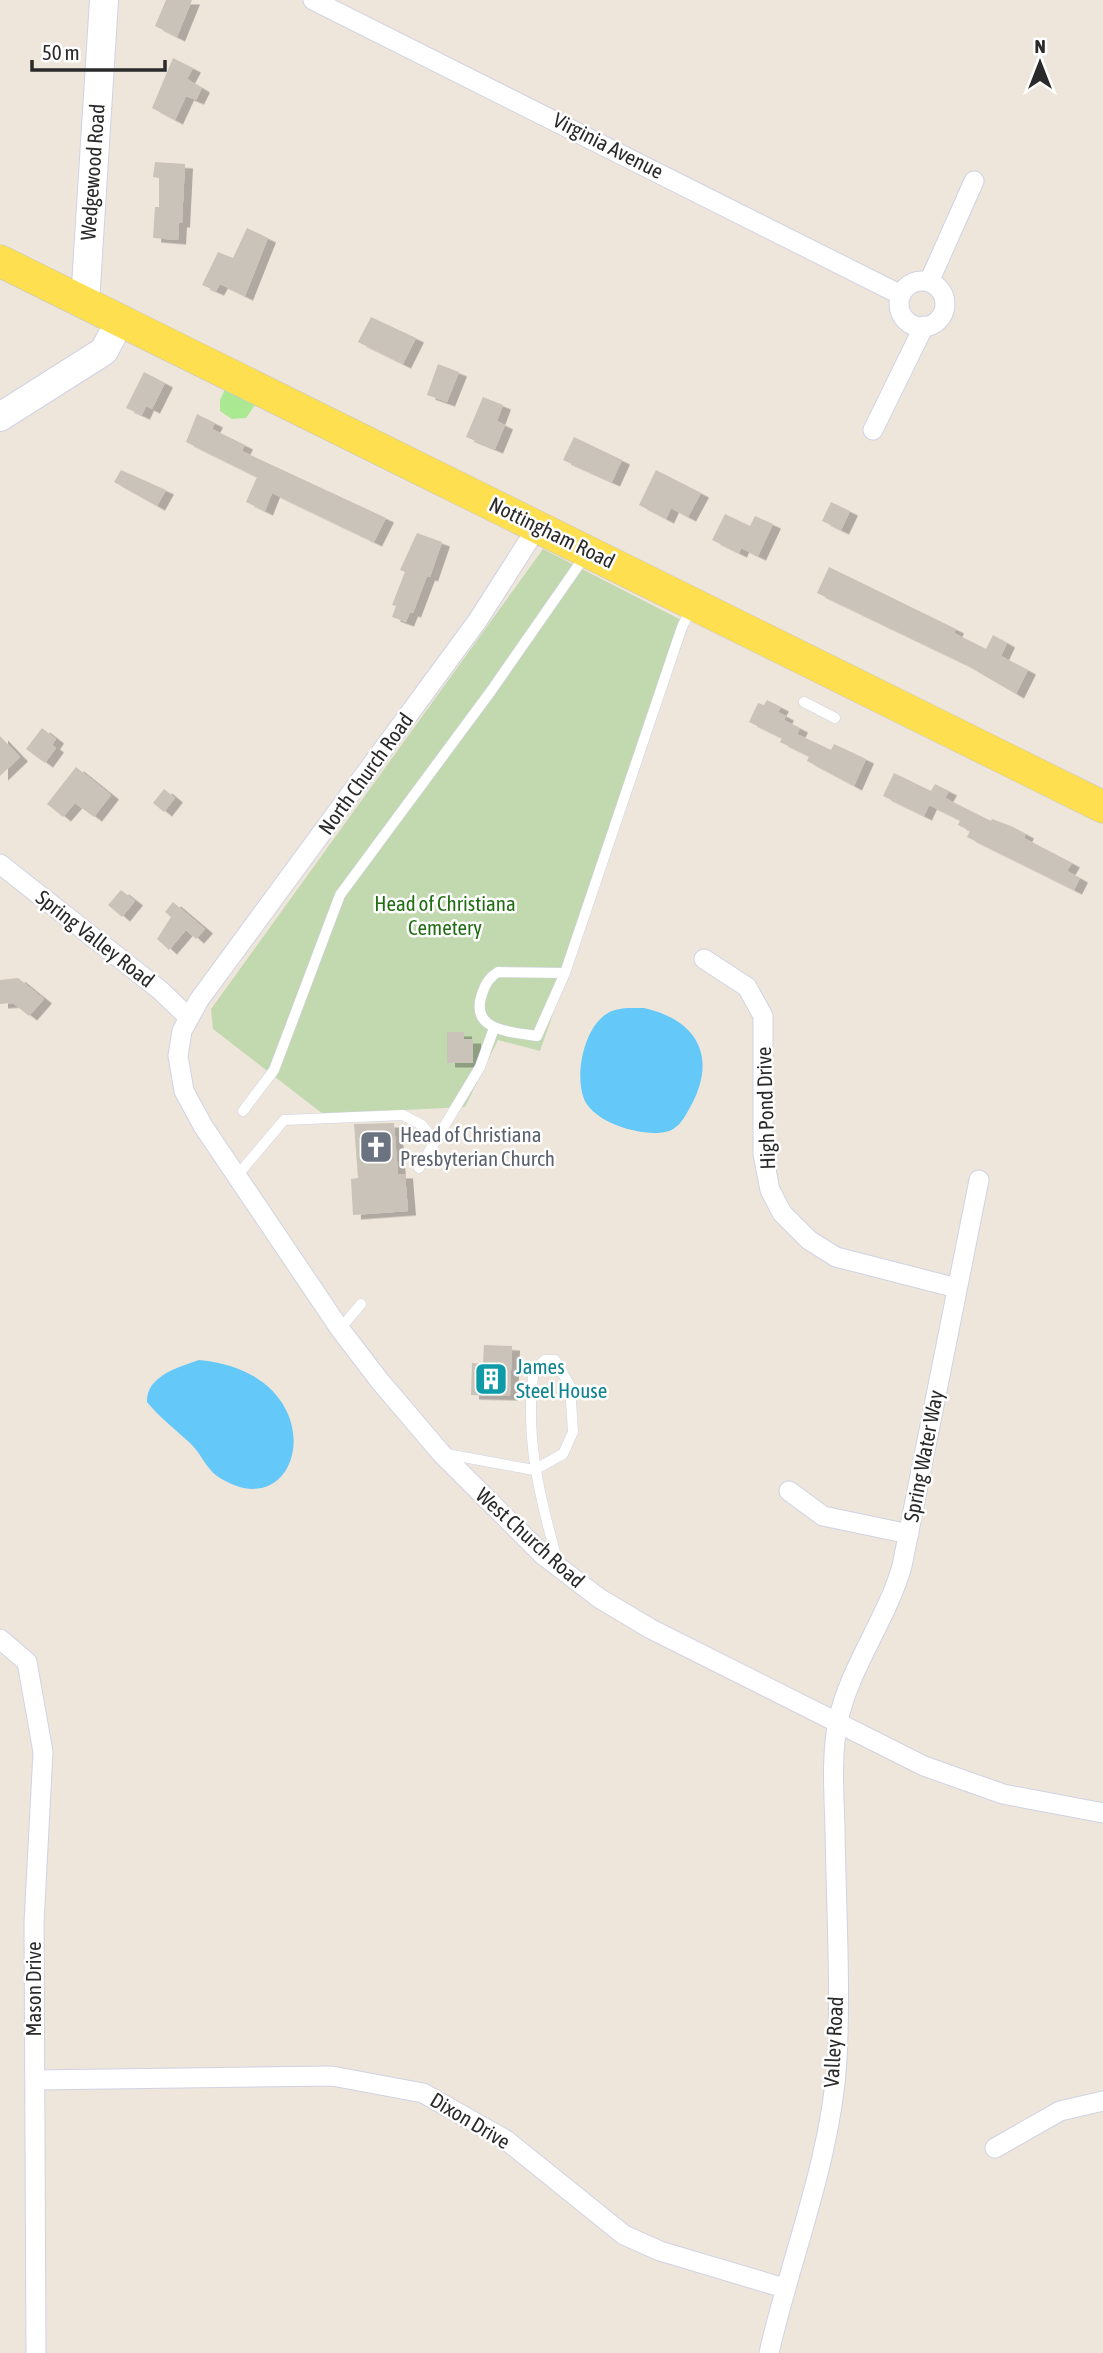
<svg xmlns="http://www.w3.org/2000/svg" width="1103" height="2353" font-family="'Asap Condensed',sans-serif">
  <style>
    .green { fill: #aae992 }
    .cemetery { fill: #c2d9b0 }
    .water { fill: #64c8f9 }
    .building { fill: #c9c3ba; filter: url(#shadow) }
    .lines { fill: none; stroke-linecap: round; stroke-linejoin: round }
    .lane-casing { stroke: #d0d2e4; stroke-width: 11 }
    .street-casing { stroke: #d0d2e4; stroke-width: 21 }
    .secondary-casing { stroke: #d0d2e4; stroke-width: 30 }
    .primary-casing { stroke: #c8c8c8; stroke-width: 33 }
    .lane { stroke: #fff; stroke-width: 10 }
    .street { stroke: #fff; stroke-width: 19 }
    .secondary { stroke: #fff; stroke-width: 28 }
    .primary { stroke: #fddf50; stroke-width: 32 }
    .labels { text-anchor: middle; stroke-width: 5; stroke-linejoin: round; paint-order: stroke }
    .street-label { font-size: 21px; fill: #2a2a2a; stroke: #fff }
    .park-label { font-size: 21px; fill: #216e13; stroke: #fff }
    .worship-label { font-size: 21px; fill: #5b616d; stroke: #fff; text-anchor: start }
    .culture-label { font-size: 21px; fill: #0d838f; stroke: #fff; text-anchor: start }
  </style>
  <defs>
    <filter id="shadow"><feDropShadow dx="8" dy="4.5" stdDeviation="0" flood-color="#0004"/></filter>
  </defs>
  <rect width="100%" height="100%" fill="#eee6db"/>
  <!-- green -->
  <path class="green" d="M 226,387 L 257,402 L 246,418 L 232,419 L 220,411 L 220,400 Z"/>
  <!-- cemetery -->
  <path class="cemetery" d="M 543,549 L 689,624 L 540,1051 L 498,1040 L 465,1107 L 323,1114 L 213,1029 L 211,1009 Z"/>
  <!-- water -->
  <path class="water" d="M 644,1008 C 701,1021 718,1061 688,1111 C 683,1120 677,1130 665,1132 C 641,1137 590,1122 583,1096 C 575,1071 585,1022 612,1011 C 622,1007 634,1008 644,1008 Z
    M 199,1360 C 340,1373 304,1535 217,1476 C 206,1468 200,1452 190,1443 C 175,1429 160,1418 147,1402 C 146,1376 179,1367 199,1360 Z"/>
  <!-- building -->
  <path class="building" d="M 166,0 L 192,0 L 177,37 L 155,26 Z
    M 173,58 L 193,68 L 187,79 L 202,88 L 196,100 L 186,96 L 175,120 L 152,108 Z
    M 155,162 L 185,164 L 182,223 L 179,223 L 178,240 L 153,238 L 155,207 L 159,207 L 159,178 L 153,177 Z
    M 247,228 L 268,238 L 245,296 L 220,284 L 216,291 L 202,285 L 218,252 L 233,258 Z
    M 371,317 L 416,338 L 403,364 L 358,342 Z
    M 438,364 L 459,372 L 447,402 L 427,395 Z
    M 144,372 L 165,383 L 152,409 L 146,406 L 142,415 L 126,408 Z
    M 483,397 L 503,405 L 497,421 L 505,425 L 495,449 L 466,437 Z
    M 197,414 L 215,423 L 212,429 L 245,445 L 242,451 L 386,518 L 374,542 L 272,493 L 265,511 L 246,502 L 257,477 L 186,442 Z
    M 574,437 L 622,460 L 612,482 L 563,460 Z
    M 121,470 L 166,490 L 157,506 L 114,482 Z
    M 656,470 L 701,493 L 688,517 L 671,508 L 666,519 L 639,505 Z
    M 831,502 L 850,511 L 841,530 L 822,521 Z
    M 725,514 L 750,526 L 755,516 L 773,524 L 758,556 L 741,548 L 739,553 L 712,540 Z
    M 417,533 L 442,542 L 430,577 L 427,576 L 413,613 L 410,612 L 406,622 L 392,617 L 396,606 L 392,605 L 405,572 L 400,570 Z
    M 829,567 L 956,629 L 954,633 L 986,649 L 993,635 L 1007,643 L 1001,656 L 1028,670 L 1016,694 L 963,663 L 817,593 Z
    M 767,700 L 781,707 L 778,712 L 786,716 L 784,720 L 800,728 L 797,734 L 831,750 L 834,744 L 866,759 L 854,786 L 807,761 L 809,756 L 780,742 L 782,738 L 749,722 L 758,703 L 764,705 Z
    M 42,728 L 56,739 L 52,745 L 56,748 L 45,763 L 26,749 Z
    M 0,736 L 20,757 L 0,776 Z
    M 76,767 L 111,795 L 94,817 L 75,803 L 63,817 L 47,804 Z
    M 894,773 L 931,791 L 935,784 L 949,791 L 945,798 L 991,821 L 992,819 L 1011,826 L 1026,834 L 1024,838 L 1072,863 L 1067,871 L 1080,878 L 1074,890 L 967,837 L 970,831 L 958,825 L 960,820 L 929,805 L 924,816 L 883,796 Z
    M 164,789 L 175,798 L 164,812 L 153,803 Z
    M 121,890 L 135,901 L 122,917 L 108,905 Z
    M 173,902 L 205,929 L 196,939 L 186,930 L 169,950 L 157,939 L 171,917 L 165,912 Z
    M 18,978 L 44,999 L 29,1016 L 13,1003 L 0,1004 L 0,980 Z
    M 447,1032 L 464,1032 L 464,1039 L 473,1039 L 473,1063 L 447,1063 Z
    M 394,1123 L 398,1174 L 405,1174 L 408,1211 L 353,1215 L 351,1179 L 358,1178 L 354,1124 Z
    M 484,1345 L 512,1346 L 510,1396 L 471,1395 L 472,1363 L 483,1364 Z"/>
  <g class="lines">
    <defs>
      <path id="lane" d="M 804,702 L 835,718
        M 565,973 L 537,1036 C 511,1032 469,1031 482,994 C 485,984 489,977 498,972 L 565,973 L 682,627 L 692,607
        M 243,1111 L 274,1070 L 340,895 L 491,691 L 585,556
        M 419,1168 L 480,1067 L 494,1028
        M 236,1177 L 284,1120 L 403,1115 L 422,1125 L 435,1141
        M 340,1329 L 361,1304
        M 447,1454 L 534,1470 L 563,1454 L 573,1432 L 570,1386 L 555,1360 L 545,1360 L 534,1370 C 524,1436 540,1499 558,1563"/>
      <path id="street" d="M 313,0 L 901,295
        M899 304a23 23 0 1 1 46 0a23 23 0 1 1-46 0Z
        M 929,282 L 974,181
        M 873,430 L 924,326
        M 538,526 L 478,620 L 199,1000 L 182,1031 L 178,1056 L 184,1091 L 203,1126 L 340,1329 L 379,1380 L 441,1453 L 543,1555 L 599,1598 L 651,1629 L 924,1766 L 1003,1794 L 1103,1813
        M 0,864 L 160,990 L 188,1017
        M 704,959 L 747,987 L 763,1016 L 763,1154 L 770,1190 L 782,1213 L 809,1240 L 836,1257 L 957,1288
        M 789,1491 L 823,1516 L 909,1534
        M 0,1639 L 27,1662 L 43,1752 L 34,1923 L 36,2353
        M 35,2080 L 332,2076 L 423,2093 L 506,2140 L 624,2235 L 660,2251 L 784,2288
        M 995,2148 L 1060,2111 L 1103,2101
        M 769,2353 C 791,2256 831,2160 837,2060 C 841,1983 836,1905 835,1828 C 834,1794 831,1755 838,1722 C 848,1670 887,1619 902,1566 L 979,1180"/>
      <path id="secondary" d="M 85,302 L 104,0
        M 0,417 L 104,351 L 121,319"/>
      <path id="primary" d="M 0,261 L 1103,807"/>
    </defs>
    <!-- lane casing -->
    <use href="#lane" class="lane-casing"/>
    <!-- street casing -->
    <use href="#street" class="street-casing"/>
    <!-- secondary casing -->
    <use href="#secondary" class="secondary-casing"/>
    <!-- primary casing -->
    <use href="#primary" class="primary-casing"/>
    <!-- lane -->
    <use href="#lane" class="lane"/>
    <!-- street -->
    <use href="#street" class="street"/>
    <!-- secondary -->
    <use href="#secondary" class="secondary"/>
    <!-- primary -->
    <use href="#primary" class="primary"/>
  </g>
  <!-- icons -->
  <defs>
    <symbol id="church-square" viewBox="-11 -11 22 22"><rect x="-9" y="-9" width="18" height="18" rx="4" fill="#6b7280" stroke="#fff"/><path d="M-1.2-6h2.4v3.5h3.3v2.4h-3.3V6h-2.4V-.1h-3.3v-2.4h3.3Z" fill="#fff"/></symbol>
    <symbol id="building-square" viewBox="-11 -11 22 22"><rect x="-9" y="-9" width="18" height="18" rx="4" fill="#0f9aa8" stroke="#fff"/><path d="M-4-6H4V6H1V3H-1V6H-4ZM-2.5-4.3h1.7v1.8h-1.7ZM.8-4.3h1.7v1.8H.8ZM-2.5-1h1.7V.8h-1.7ZM.8-1h1.7V.8H.8Z" fill="#fff"/></symbol>
  </defs>
  <g fill-rule="evenodd">
    <use href="#church-square" x="357" y="1128" width="38" height="38"/>
    <use href="#building-square" x="472" y="1360" width="38" height="38"/>
  </g>
  <g class="labels">
    <!-- street labels -->
    <g class="street-label">
      <text transform="translate(608 146) rotate(27)" y="7">Virginia Avenue</text>
      <text transform="translate(93 172) rotate(-86)" y="7">Wedgewood Road</text>
      <text transform="translate(552 533) rotate(26)" y="7">Nottingham Road</text>
      <text transform="translate(366 774) rotate(-54)" y="7">North Church Road</text>
      <text transform="translate(95 939) rotate(38)" y="7">Spring Valley Road</text>
      <text transform="translate(766 1108) rotate(-92)" y="7">High Pond Drive</text>
      <text transform="translate(924 1456) rotate(-79)" y="7">Spring Water Way</text>
      <text transform="translate(530 1538) rotate(42)" y="7">West Church Road</text>
      <text transform="translate(34 1989) rotate(-90)" y="7">Mason Drive</text>
      <text transform="translate(834 2042) rotate(-87)" y="7">Valley Road</text>
      <text transform="translate(470 2121) rotate(31)" y="7">Dixon Drive</text>
    </g>
    <!-- park labels -->
    <g class="park-label">
      <text x="445" y="911">Head of Christiana<tspan x="445" dy="24">Cemetery</tspan></text>
    </g>
    <!-- worship labels -->
    <g class="worship-label">
      <text x="400" y="1142">Head of Christiana<tspan x="400" dy="24">Presbyterian Church</tspan></text>
    </g>
    <!-- culture labels -->
    <g class="culture-label">
      <text x="516" y="1374">James<tspan x="516" dy="24">Steel House</tspan></text>
    </g>
  </g>
  <!-- north arrow -->
  <g transform="translate(1040 63)" stroke="#ffffff" stroke-width="5" paint-order="stroke">
  <path d="M0-5L12 26L0 18L-12 26Z" fill="#2a2a2a"/>
  <text y="-10" font-size="19" font-weight="bold" text-anchor="middle" fill="#2a2a2a">N</text>
  </g>
  <!-- scale -->
  <path d="M32 60v10h133v-10" fill="none" stroke="#2a2a2a" stroke-width="3.5"/>
  <text x="42" y="60" font-size="21" fill="#2a2a2a" stroke="#ffffff" stroke-width="5" paint-order="stroke">50 m</text>
</svg>
